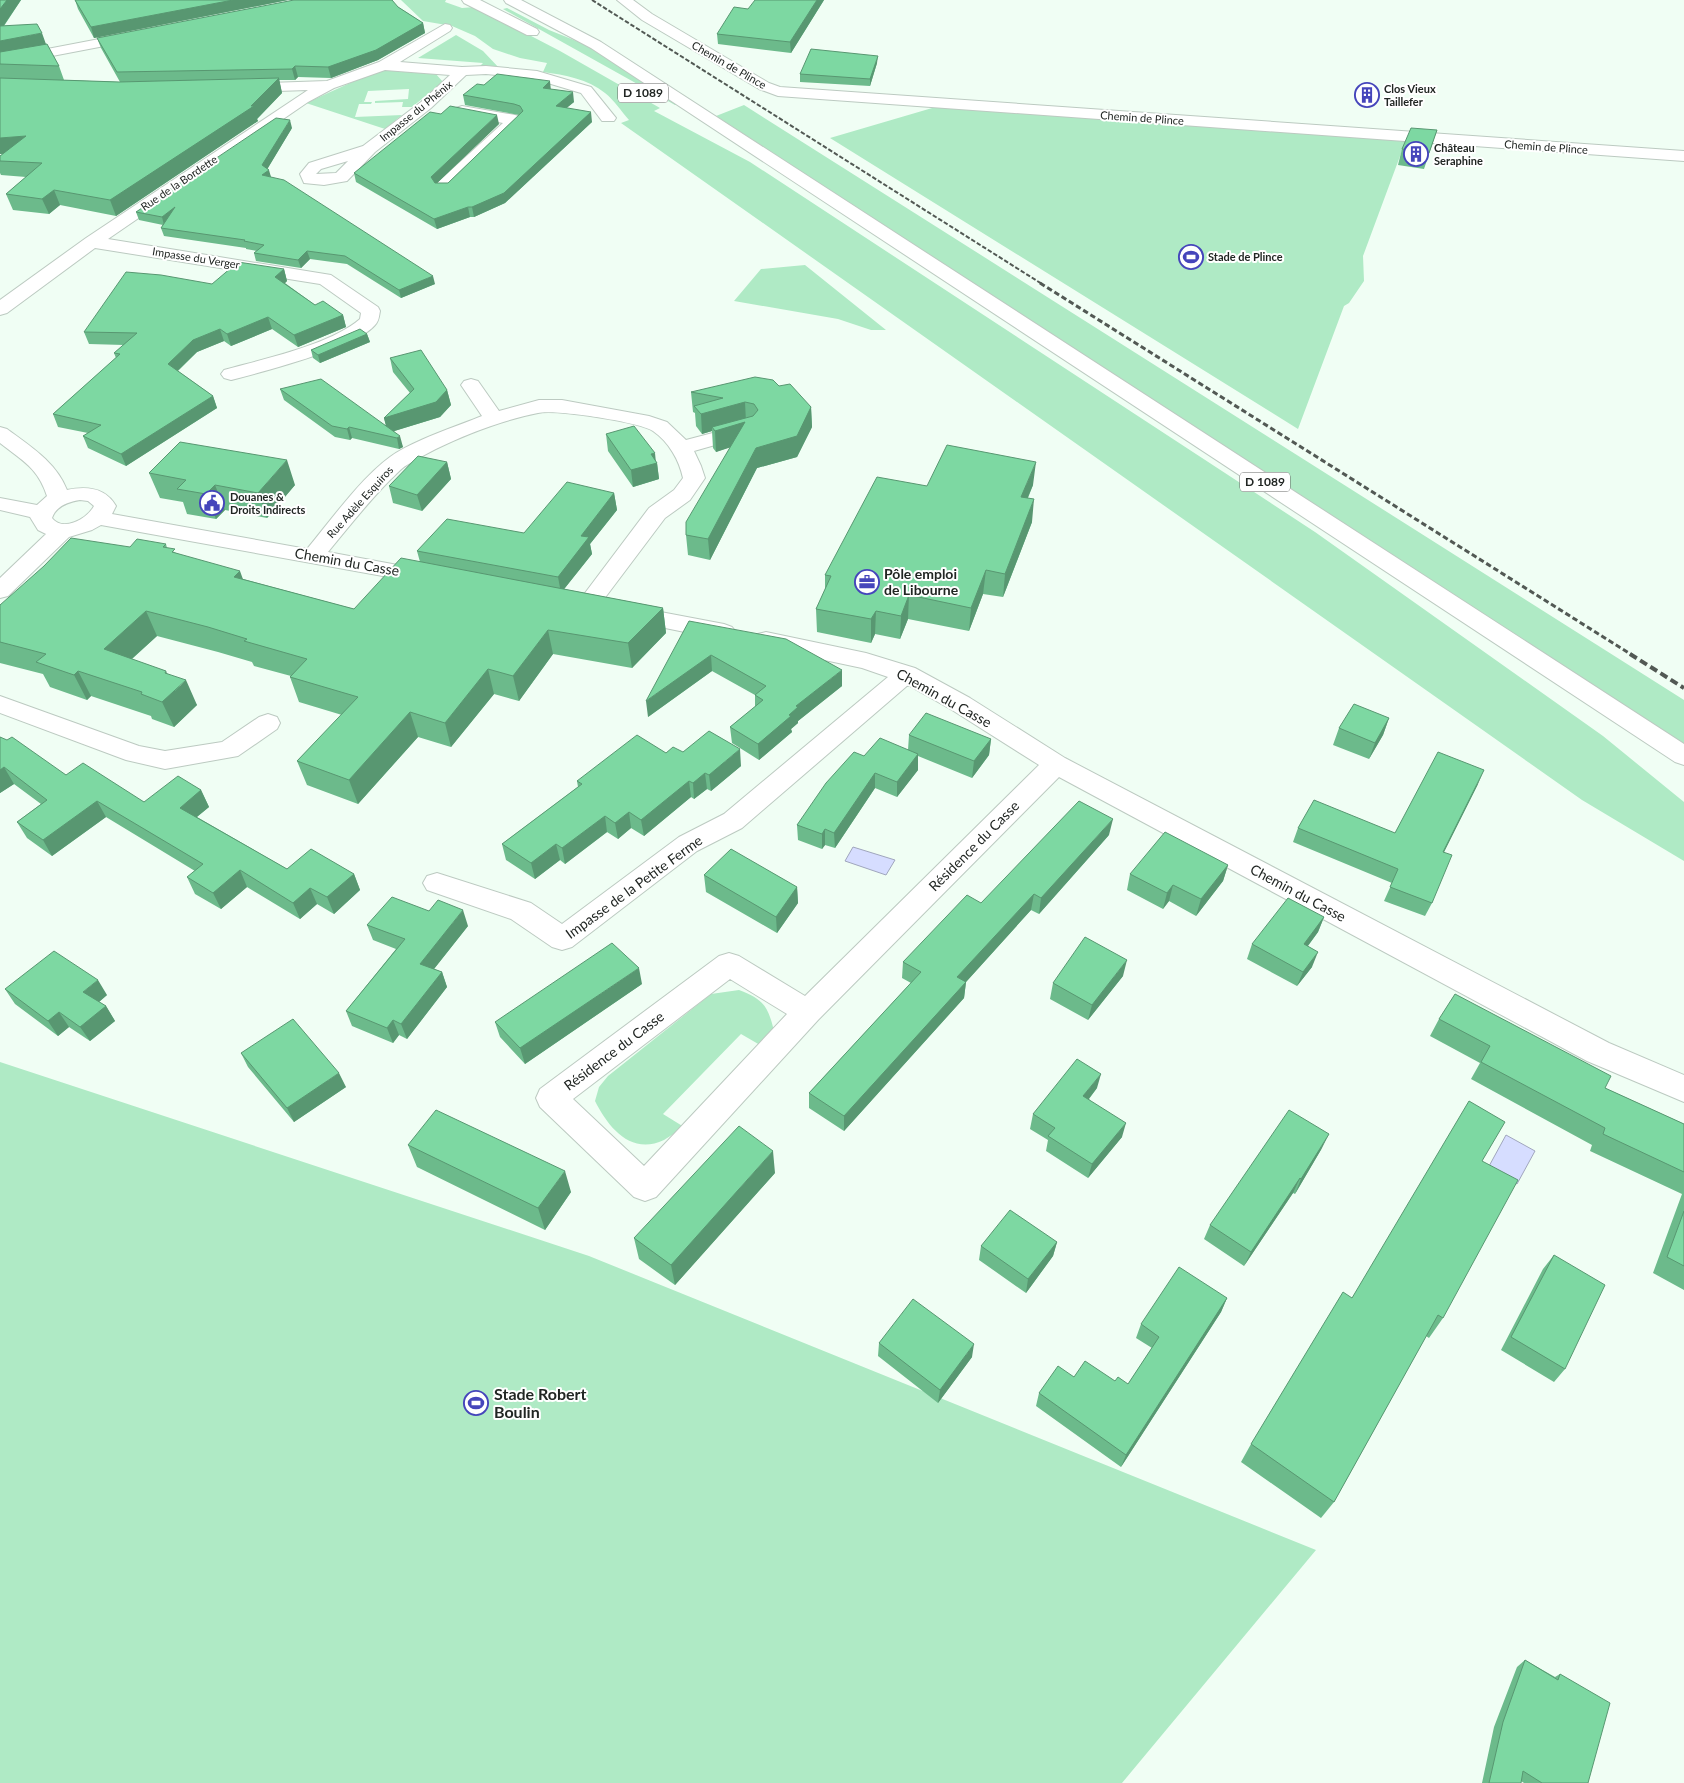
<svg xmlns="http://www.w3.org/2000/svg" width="1684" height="1783" font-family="Lato,sans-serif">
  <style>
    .green { fill: #afeac5 }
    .water { fill: #d6ddff; stroke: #a0a6bd }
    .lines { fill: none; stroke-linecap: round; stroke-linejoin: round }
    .street-casing { stroke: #bccac1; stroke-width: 2 }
    .secondary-casing { stroke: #bccac1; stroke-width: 2 }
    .primary-casing { stroke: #bccac1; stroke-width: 2 }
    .street { fill: #fff; fill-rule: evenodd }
    .secondary { fill: #fff; fill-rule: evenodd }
    .primary { fill: #fff; fill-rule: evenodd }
    .rail-far2 { stroke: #525954; stroke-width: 2; stroke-dasharray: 4.5 2; stroke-linecap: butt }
    .rail-far1 { stroke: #525954; stroke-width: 3; stroke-dasharray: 5.5 3; stroke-linecap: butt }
    .rail { stroke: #525954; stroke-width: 4; stroke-dasharray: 8 4; stroke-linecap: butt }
    .wall { fill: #6cba8b }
    .shaded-wall { fill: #589771 }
    .building { fill: #7dd8a2; stroke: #589771 }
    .labels { text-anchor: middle; stroke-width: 4; stroke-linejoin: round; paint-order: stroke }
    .far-street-label { font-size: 11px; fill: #212623; stroke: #fff }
    .far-poi-label { font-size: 11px; font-weight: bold; fill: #212623; stroke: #fff; text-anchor: start }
    .shield { fill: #fff; stroke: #646765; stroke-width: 1 }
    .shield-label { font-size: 12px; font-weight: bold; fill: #212623 }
    .street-label { font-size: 14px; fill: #212623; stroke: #fff }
    .poi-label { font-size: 14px; font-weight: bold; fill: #212623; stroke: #fff; text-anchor: start }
    .near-poi-label { font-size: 16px; font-weight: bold; fill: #212623; stroke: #fff; text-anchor: start }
  </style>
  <rect width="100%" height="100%" fill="#f0fef4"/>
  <!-- green -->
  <path class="green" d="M 401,0 L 446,0 L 445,2 L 462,8 L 475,7 L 560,51 L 660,108 L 654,111 L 750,162 L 1315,532 L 1603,736 L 1684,802 L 1684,861 L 1582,800 L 621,123 L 629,120 C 621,111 614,100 605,93 C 588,79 565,75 543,72 L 547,63 L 520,58 L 493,49 L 475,36 L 452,26 L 423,21 Z
    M 507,8 L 549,30 L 584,44 L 680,104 L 675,105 L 503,9 Z
    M 456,35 L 483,51 L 501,70 L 477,69 L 483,63 L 418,58 Z
    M 381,69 L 435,73 L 443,82 L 412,107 L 402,107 L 403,102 L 375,103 L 375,101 L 408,99 L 409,89 L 368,91 L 364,102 L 372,102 L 371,104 L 359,104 L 355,117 L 402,115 L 385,129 L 306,103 Z
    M 744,105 L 1684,700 L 1684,745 L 716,116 Z
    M 939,106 L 1406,140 L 1363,256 L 1364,281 L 1349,303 L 1344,306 L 1298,429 L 830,138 Z
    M 805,265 L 886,330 L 871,330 L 838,319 L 734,301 L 761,269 Z
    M 739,990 C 763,999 768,1006 774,1031 L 760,1045 L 741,1034 L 663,1114 L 684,1127 C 677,1131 671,1136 664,1140 C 631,1156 608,1127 595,1101 L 599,1087 L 608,1076 L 711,994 Z
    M 0,1062 L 589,1256 L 1316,1550 L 1122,1783 L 0,1783 Z"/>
  <!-- water -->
  <path class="water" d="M 853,847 L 895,860 L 886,875 L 845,861 Z
    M 1506,1135 L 1535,1151 L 1517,1184 L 1488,1168 Z"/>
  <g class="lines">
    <defs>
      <path id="street" d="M 617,0 L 633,0 L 652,14 L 769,83 L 780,87 L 1684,151 L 1684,161 L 778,96 L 759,89 L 642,20 Z
        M 445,24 L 450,25 L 452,28 L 450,31 L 400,62 L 462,67 L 486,66 L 537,71 L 591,87 L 616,118 L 614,121 L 602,121 L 581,93 L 531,78 L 486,74 L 466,75 L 431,108 L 375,152 L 347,181 L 324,185 L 304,183 L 300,174 L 309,163 L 363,146 L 421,102 L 450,75 L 385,70 L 334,88 L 308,102 L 108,239 L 331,275 L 378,307 L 380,311 C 379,316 379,321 375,325 C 356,348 262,372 231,380 L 224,378 L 221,374 L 224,370 C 263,359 330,345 360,319 L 361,313 L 320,284 L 95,248 L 7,313 L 0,315 L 0,300 L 86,238 L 308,90 L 244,92 L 239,90 L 236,87 L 239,84 L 327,81 L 379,62 ZM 348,161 L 336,173 L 316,174 L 321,169 Z
        M 462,106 L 515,115 L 521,117 L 523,120 L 449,191 L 437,191 L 435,187 L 437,183 L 503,123 L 456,114 L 454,111 L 456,108 Z
        M 471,379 L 478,381 L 499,411 L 539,400 L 562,400 L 649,416 L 667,422 L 686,440 L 747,424 L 754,426 L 757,430 L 754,434 L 694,451 L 701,466 L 705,478 L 690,500 L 665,518 L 595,611 L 587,613 L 579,611 L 575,606 L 579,601 L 649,508 L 674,490 L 683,478 C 679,460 669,442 653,431 C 640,422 554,409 538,413 C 497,421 442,443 407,465 C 401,468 396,475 390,480 C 368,502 348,528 328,552 L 435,572 L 438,577 L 435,582 L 427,584 L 101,525 L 92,530 L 69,537 L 8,596 L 0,598 L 0,578 L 46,534 L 38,530 L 30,517 L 0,510 L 0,498 L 37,505 L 47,496 C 38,468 23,461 0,443 L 0,427 L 7,429 C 30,446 56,462 67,490 C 86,486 105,487 116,506 L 112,514 L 307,549 C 331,520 361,478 390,457 C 414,440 455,427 482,416 L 461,385 L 464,381 ZM 80,500 L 88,501 L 94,506 C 87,519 63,532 52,518 C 56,506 68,502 80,500 Z
        M 629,606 L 724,624 L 732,627 L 736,632 L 732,637 L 724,640 L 621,619 L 617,614 L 621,609 Z
        M 766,632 L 866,653 L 915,668 L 970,698 L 1065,758 L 1609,1043 L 1684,1075 L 1684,1102 L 1587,1061 L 1059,777 L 818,1020 L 656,1197 L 645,1201 L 634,1197 L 540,1107 L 536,1098 L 540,1089 L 719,956 L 729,953 L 739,956 L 805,996 L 1039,765 L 952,710 L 908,685 L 742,828 L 697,851 L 572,947 L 562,950 L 552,947 L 511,919 L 427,890 L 423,883 L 427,876 L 437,873 L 531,903 L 562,924 L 679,837 L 724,814 L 888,677 L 862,668 L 758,646 L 754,640 L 758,634 ZM 730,979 L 787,1014 L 644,1166 L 573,1099 Z
        M 0,696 L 139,746 L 165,751 L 222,742 L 259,717 L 268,714 L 277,717 L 280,723 L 277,729 L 238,756 L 165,769 L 126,760 L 0,713 Z"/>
      <path id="secondary" d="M 136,32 L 141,33 L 143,36 L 141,39 L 0,66 L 0,58 Z"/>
      <path id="primary" d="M 462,0 L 480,0 L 537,29 L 539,32 L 537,35 L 527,35 L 464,3 Z
        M 504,0 L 521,0 L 601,42 L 1684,744 L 1684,765 L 1675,762 L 591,48 L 506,3 Z"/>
    </defs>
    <!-- street casing -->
    <use href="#street" class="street-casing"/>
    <!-- secondary casing -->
    <use href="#secondary" class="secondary-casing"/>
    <!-- primary casing -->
    <use href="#primary" class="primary-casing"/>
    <!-- street -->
    <use href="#street" class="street"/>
    <!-- secondary -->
    <use href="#secondary" class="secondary"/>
    <!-- primary -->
    <use href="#primary" class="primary"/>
    <!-- rail-far2 -->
    <path class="rail-far2" d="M 592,0 L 1042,284"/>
    <!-- rail-far1 -->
    <path class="rail-far1" d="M 1040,283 L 1632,655"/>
    <!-- rail -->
    <path class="rail" d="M 1630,654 L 1684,688"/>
  </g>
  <!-- wall -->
  <path class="wall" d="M 0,0 L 21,0 L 4,26 L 46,44 L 59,66 L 64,80 L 120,82 L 101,48 L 97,38 L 398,7 L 423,23 L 425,33 L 378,60 L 331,78 L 298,77 L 295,80 L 279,80 L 282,93 L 257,119 L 258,121 L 116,216 L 60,205 L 49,214 L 13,210 L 6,194 L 26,177 L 1,175 L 0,173 L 0,156 L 3,154 L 0,154 Z
    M 75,0 L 288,0 L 94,38 L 78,9 Z
    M 824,0 L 791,53 L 718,44 L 717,34 L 748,9 Z
    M 877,63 L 870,86 L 800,82 L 800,74 Z
    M 484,85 L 551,89 L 574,102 L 566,108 L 592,122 L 505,203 L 474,217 L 470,217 L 437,229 L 356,182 L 354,173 L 499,124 L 437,183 L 448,183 L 519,115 L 465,105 L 463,95 Z
    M 292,128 L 267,169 L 271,177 L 435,284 L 401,298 L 347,264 L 310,259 L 301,268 L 256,261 L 254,253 L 257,251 L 246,249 L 246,248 L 164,236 L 161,228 L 163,225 L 139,220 L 136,212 Z
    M 1437,130 L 1424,169 L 1398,165 L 1402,149 Z
    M 284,269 L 287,281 L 285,283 L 315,305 L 343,315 L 346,327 L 298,347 L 272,329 L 231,346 L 224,341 L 197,352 L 178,371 L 213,396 L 217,408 L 126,466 L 88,448 L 83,436 L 88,433 L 58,427 L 53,414 L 116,358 L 114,353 L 124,345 L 89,344 L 84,332 L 212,284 Z
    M 367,334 L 370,342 L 320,363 L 313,358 L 311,350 Z
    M 390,358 L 447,390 L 451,405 L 440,417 L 394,431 L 403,447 L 399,449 L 352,438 L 350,440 L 335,437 L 284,400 L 280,389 L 386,426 L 384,418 L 410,393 L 393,372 Z
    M 779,386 L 811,407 L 812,427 L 797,457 L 757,468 L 710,560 L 688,555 L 686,535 L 730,447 L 716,452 L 713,448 L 712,431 L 702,434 L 696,426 L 695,413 L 693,412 L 691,392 Z
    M 606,434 L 655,460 L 657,463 L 659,479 L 633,487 L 608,451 Z
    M 447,462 L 451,479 L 422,511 L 393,503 L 389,486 Z
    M 149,473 L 295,485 L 267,518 L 225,510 L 216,519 L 187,514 L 183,502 L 160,498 Z
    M 1033,485 L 1028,498 L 1032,522 L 1003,597 L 983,594 L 969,631 L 908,619 L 900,639 L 875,634 L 871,643 L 817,632 L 816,609 L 825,590 L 825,575 L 927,486 Z
    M 614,493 L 617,510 L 590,544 L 592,554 L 564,589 L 663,608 L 666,633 L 632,668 L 553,654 L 519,701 L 494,694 L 451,747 L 418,737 L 358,804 L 307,785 L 297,761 L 342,715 L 299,702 L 290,677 L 291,676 L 254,666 L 252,662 L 218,652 L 157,636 L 132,659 L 168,674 L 197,705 L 174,727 L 152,719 L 151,716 L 91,696 L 87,700 L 50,687 L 43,674 L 0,663 L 0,605 L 130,547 L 166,544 L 167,548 L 176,553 L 243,579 L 354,609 L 420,562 L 417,551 L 524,533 Z
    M 689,621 L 842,686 L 798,721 L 798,723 L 791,729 L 792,732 L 759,760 L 732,743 L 730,727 L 755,707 L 755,695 L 712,671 L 648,717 Z
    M 1389,718 L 1383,735 L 1369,759 L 1333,745 L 1339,728 Z
    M 909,735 L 991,739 L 989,755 L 972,778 L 918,756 L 918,770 L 897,797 L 875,788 L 835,848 L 825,845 L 822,849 L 798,840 L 797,825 L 864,756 L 908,750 Z
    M 0,737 L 66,775 L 144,802 L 201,790 L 209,807 L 197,817 L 287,869 L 354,874 L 360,890 L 334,914 L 317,904 L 300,919 L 247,887 L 221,909 L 195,894 L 187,877 L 195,871 L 106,817 L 52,856 L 27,838 L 17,822 L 41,804 L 14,784 L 0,793 Z
    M 683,752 L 741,766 L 711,791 L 707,789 L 694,799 L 691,797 L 644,836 L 631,828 L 618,839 L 607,832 L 565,864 L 560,860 L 535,879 L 506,860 L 502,844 L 578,787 L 577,781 L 666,753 Z
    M 1478,784 L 1444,852 L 1432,903 L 1425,916 L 1384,901 L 1392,883 L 1293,842 L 1298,828 L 1395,833 Z
    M 1109,835 L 1039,914 L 1031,910 L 966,982 L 964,998 L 844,1131 L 809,1108 L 809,1093 L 911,983 L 902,978 L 903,962 L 981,903 Z
    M 1228,865 L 1223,881 L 1196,916 L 1169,901 L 1163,909 L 1127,890 L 1130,874 Z
    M 704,875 L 797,887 L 798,903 L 777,933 L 706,892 Z
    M 1324,917 L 1318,932 L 1308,946 L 1312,967 L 1297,986 L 1247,959 L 1252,944 Z
    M 367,925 L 468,926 L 434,969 L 442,972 L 447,987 L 407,1039 L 399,1035 L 393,1043 L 352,1026 L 346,1011 L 396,949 L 373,940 Z
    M 1123,976 L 1088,1020 L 1050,999 L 1053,983 Z
    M 642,984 L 525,1064 L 500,1037 L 495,1022 Z
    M 5,989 L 107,995 L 99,1002 L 106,1006 L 115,1021 L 90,1041 L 69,1027 L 58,1036 L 15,1004 Z
    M 1439,1019 L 1605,1088 L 1684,1124 L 1684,1290 L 1653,1273 L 1682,1194 L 1590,1151 L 1592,1145 L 1471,1079 L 1480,1063 L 1430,1036 Z
    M 241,1053 L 346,1087 L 294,1122 L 248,1067 Z
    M 1097,1088 L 1089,1099 L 1122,1137 L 1088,1178 L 1046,1151 L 1048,1140 L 1030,1129 L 1033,1114 Z
    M 408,1145 L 571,1192 L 545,1230 L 417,1167 Z
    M 1322,1148 L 1295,1194 L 1293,1193 L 1244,1266 L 1204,1239 L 1210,1225 Z
    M 1482,1161 L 1443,1318 L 1429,1338 L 1426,1336 L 1334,1502 L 1321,1518 L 1241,1462 L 1251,1444 L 1352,1298 Z
    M 775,1173 L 675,1285 L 639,1259 L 634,1238 Z
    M 1057,1242 L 1053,1256 L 1026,1293 L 979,1260 L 981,1246 Z
    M 1554,1255 L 1565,1369 L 1554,1382 L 1501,1350 L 1543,1269 Z
    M 1227,1298 L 1221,1312 L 1121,1467 L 1036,1406 L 1039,1393 L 1074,1377 L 1115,1381 L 1128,1384 L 1152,1348 L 1136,1338 L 1141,1324 Z
    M 879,1343 L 972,1357 L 938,1403 L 878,1356 Z
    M 1525,1660 L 1555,1677 L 1560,1674 L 1588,1783 L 1524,1783 L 1521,1781 L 1521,1783 L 1482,1783 L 1494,1727 L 1517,1667 Z"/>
  <!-- shaded-wall -->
  <path class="shaded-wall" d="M 7,0 L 21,0 L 0,31 L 0,9 Z
    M 233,0 L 288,0 L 94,38 L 91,27 Z
    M 817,0 L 824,0 L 791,53 L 790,42 Z
    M 423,23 L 425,33 L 378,60 L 331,78 L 328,67 Z
    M 42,33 L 47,47 L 0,56 L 0,41 Z
    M 878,56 L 877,63 L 870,86 L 870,79 Z
    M 295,66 L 298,77 L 295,80 L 292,69 Z
    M 279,78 L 282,93 L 257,119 L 258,121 L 116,216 L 110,200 L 251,106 Z
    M 550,81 L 551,91 L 543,88 Z
    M 573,92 L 574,102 L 557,116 L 556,106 Z
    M 591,112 L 592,122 L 505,203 L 474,217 L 472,207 Z
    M 497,115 L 499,124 L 433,187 L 431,177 Z
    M 290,120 L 292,128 L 265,173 L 262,165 Z
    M 26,136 L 32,151 L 0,154 L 0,138 Z
    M 269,170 L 271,177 L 262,175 Z
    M 54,190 L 60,205 L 49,214 L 42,199 Z
    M 175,207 L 164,225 L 162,217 Z
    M 468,207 L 470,217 L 437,229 L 434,219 Z
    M 307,251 L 310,259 L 301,268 L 298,260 Z
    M 284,269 L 287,281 L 279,289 L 275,277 Z
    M 433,276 L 435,284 L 401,298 L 399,290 Z
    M 343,315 L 346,327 L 298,347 L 294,335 Z
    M 268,317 L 272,329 L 231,346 L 227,334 Z
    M 220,329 L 224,341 L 197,352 L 172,376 L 168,364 L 193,340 Z
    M 367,334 L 370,342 L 320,363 L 318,355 Z
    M 447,390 L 451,405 L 440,417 L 388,433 L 384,418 Z
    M 213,396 L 217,408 L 126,466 L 121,454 Z
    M 745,402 L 747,442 L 716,452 L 715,431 L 712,427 L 712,431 L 702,434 L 701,414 Z
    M 811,407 L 812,427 L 797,457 L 757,468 L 710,560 L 708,539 L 756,448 Z
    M 349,427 L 352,438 L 350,440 L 347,429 Z
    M 400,436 L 403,447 L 399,449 L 397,438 Z
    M 655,453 L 656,463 L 657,463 L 659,479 L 633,487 L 631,470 L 651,454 Z
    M 287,460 L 295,485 L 267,518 L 258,493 Z
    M 447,462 L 451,479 L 422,511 L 417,495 Z
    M 1036,462 L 1033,485 L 1018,520 L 1021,497 Z
    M 215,485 L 225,510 L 216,519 L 206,494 Z
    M 614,493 L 617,510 L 590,544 L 592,554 L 561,593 L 558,577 L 581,536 Z
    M 1034,499 L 1032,522 L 1003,597 L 1005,574 Z
    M 986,570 L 983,594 L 969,631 L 971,608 Z
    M 240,571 L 249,596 L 234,577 Z
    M 909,595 L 908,619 L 900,639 L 901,616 Z
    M 663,608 L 666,633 L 632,668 L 628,643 Z
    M 146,611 L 157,636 L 116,673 L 104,649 Z
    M 876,611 L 875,634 L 871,643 L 871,619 Z
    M 548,630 L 553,654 L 519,701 L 513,676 Z
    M 711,655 L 712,671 L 648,717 L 646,701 Z
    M 488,669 L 494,694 L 451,747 L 445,723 Z
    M 842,670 L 842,686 L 798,721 L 798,723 L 791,729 L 792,732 L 759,760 L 758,744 L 789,715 L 796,706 Z
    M 78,671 L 91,696 L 87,700 L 74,675 Z
    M 166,671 L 175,691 L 186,680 L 197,705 L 174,727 L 162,702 L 165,673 Z
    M 410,712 L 418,737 L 358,804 L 349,780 Z
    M 1389,718 L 1383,735 L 1369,759 L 1375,743 Z
    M 991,739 L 989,755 L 972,778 L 974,761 Z
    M 740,749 L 741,766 L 711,791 L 709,775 Z
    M 918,754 L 918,770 L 897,797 L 897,782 Z
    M 4,767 L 14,784 L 0,793 L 0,770 Z
    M 1484,770 L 1478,784 L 1437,866 L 1443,852 Z
    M 705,773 L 707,789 L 694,799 L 693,783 Z
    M 875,773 L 875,788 L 835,848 L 834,833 Z
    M 689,781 L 691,797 L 644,836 L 641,820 Z
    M 201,790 L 209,807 L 188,824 L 180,808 Z
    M 97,801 L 106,817 L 52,856 L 43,840 Z
    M 629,812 L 631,828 L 618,839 L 615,823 Z
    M 605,816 L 607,832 L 565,864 L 562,848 Z
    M 1113,819 L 1109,835 L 1039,914 L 1041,898 Z
    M 825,829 L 825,845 L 822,849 L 822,834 Z
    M 556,844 L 560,860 L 535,879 L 531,863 Z
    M 1228,865 L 1223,881 L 1196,916 L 1201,899 Z
    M 240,870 L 247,887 L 221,909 L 213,893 Z
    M 354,874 L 360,890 L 334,914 L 327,897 Z
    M 1173,885 L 1169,901 L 1163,909 L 1167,893 Z
    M 797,887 L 798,903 L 777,933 L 776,917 Z
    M 310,888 L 317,904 L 300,919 L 293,903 Z
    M 1034,894 L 1031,910 L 966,982 L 964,998 L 844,1131 L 844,1116 L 957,977 Z
    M 463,910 L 468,926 L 426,979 L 420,964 Z
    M 1324,917 L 1318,932 L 1298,959 L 1304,944 Z
    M 1318,952 L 1312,967 L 1297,986 L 1303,972 Z
    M 1127,960 L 1123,976 L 1088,1020 L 1092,1005 Z
    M 639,968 L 642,984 L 525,1064 L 520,1048 Z
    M 442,972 L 447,987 L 407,1039 L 401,1024 Z
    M 98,980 L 107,995 L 93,1007 L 83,992 Z
    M 106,1006 L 115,1021 L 90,1041 L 80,1027 Z
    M 59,1012 L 69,1027 L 58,1036 L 48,1021 Z
    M 393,1020 L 399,1035 L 393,1043 L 387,1028 Z
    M 339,1073 L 346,1087 L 294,1122 L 287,1108 Z
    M 1101,1074 L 1097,1088 L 1080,1110 L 1083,1096 Z
    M 1126,1123 L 1122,1137 L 1088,1178 L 1092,1164 Z
    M 1329,1134 L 1322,1148 L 1295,1194 L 1301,1179 Z
    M 773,1151 L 775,1173 L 675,1285 L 671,1265 Z
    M 565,1171 L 571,1192 L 545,1230 L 538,1208 Z
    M 1300,1178 L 1293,1193 L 1244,1266 L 1251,1252 Z
    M 1057,1242 L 1053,1256 L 1026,1293 L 1028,1279 Z
    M 1227,1298 L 1221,1312 L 1121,1467 L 1126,1455 Z
    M 974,1344 L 972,1357 L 938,1403 L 940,1390 Z"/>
  <!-- building -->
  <path class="building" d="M 0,0 L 7,0 L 0,9 Z
    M 75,0 L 233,0 L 91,27 Z
    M 294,0 L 392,0 L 398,7 L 423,23 L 376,50 L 328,67 L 295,66 L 292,69 L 117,72 L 97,38 Z
    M 755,0 L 817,0 L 790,42 L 717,34 L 734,7 L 748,9 Z
    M 37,24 L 42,33 L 0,41 L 0,26 Z
    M 47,44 L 59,66 L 0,64 L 0,52 Z
    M 811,49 L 878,56 L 870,79 L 800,74 Z
    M 497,74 L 550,81 L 543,88 L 573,92 L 556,106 L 591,112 L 504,193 L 472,207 L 468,207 L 434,219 L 354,173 L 430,112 L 441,114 L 450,106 L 497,115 L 431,177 L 435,183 L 448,183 L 523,111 L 520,106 L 514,104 L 463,95 L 477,84 L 484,85 Z
    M 0,78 L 119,82 L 279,78 L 251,106 L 254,106 L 110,200 L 54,190 L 42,199 L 6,194 L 42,163 L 0,161 L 0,156 L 26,136 L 0,138 Z
    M 276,118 L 290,120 L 262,165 L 269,170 L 262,175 L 284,180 L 433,276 L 399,290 L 345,256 L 307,251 L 298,260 L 254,253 L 264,245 L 244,241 L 245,240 L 161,228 L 175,207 L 162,217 L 136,212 Z
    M 1411,128 L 1437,130 L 1429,153 L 1402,149 Z
    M 238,262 L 284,269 L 275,277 L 315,305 L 323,301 L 343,315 L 294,335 L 268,317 L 227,334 L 220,329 L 193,340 L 168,364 L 213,396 L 121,454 L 83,436 L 101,425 L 53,414 L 120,354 L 114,353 L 137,333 L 84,332 L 126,272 L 161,275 L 212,284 Z
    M 360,329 L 367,334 L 318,355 L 311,350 Z
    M 421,350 L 447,390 L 436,402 L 384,418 L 414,389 L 390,358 Z
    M 755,377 L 773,380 L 779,386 L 790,384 L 811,407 L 797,436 L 756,448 L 708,539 L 686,535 L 686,522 L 745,422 L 715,431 L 712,427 L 753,416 L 758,410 L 754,404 L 745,402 L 701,414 L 694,406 L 723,398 L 691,392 Z
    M 321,379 L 400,436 L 397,438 L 349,427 L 347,429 L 332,426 L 280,389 Z
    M 634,426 L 655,453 L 651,454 L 657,463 L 631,470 L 606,434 Z
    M 180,442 L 287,460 L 258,493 L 215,485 L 206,494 L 177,489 L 186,480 L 149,473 Z
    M 947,445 L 1036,462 L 1021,497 L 1034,499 L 1005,574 L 986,570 L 971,608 L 909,595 L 901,616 L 876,611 L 871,619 L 816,609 L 831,576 L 825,575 L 877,477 L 927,486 Z
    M 418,456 L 447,462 L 417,495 L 389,486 Z
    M 567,482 L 614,493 L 581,536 L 589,537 L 558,577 L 417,551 L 447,519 L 524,533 Z
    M 71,538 L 130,547 L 137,539 L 166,544 L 163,547 L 175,549 L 172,552 L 240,571 L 234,577 L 354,609 L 401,558 L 663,608 L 628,643 L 548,630 L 513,676 L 488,669 L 445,723 L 410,712 L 349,780 L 297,761 L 358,697 L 290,677 L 307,659 L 244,641 L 247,639 L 208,627 L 146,611 L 104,649 L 166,671 L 165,673 L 186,680 L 162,702 L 141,694 L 142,692 L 78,671 L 74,675 L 36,662 L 46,654 L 0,642 L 0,605 L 44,566 Z
    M 689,621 L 786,639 L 842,670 L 796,706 L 798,707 L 789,715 L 791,716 L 758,744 L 730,727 L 763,700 L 755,695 L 766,686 L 711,655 L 646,701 Z
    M 1354,704 L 1389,718 L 1375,743 L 1339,728 Z
    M 926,713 L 991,739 L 974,761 L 909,735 Z
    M 709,731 L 740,749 L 709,775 L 705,773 L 693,783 L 689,781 L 641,820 L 629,812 L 615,823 L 605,816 L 562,848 L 556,844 L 531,863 L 502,844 L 582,784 L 577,781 L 637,735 L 666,753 L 673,747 L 683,752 Z
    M 0,737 L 7,740 L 12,737 L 66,775 L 83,763 L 144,802 L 178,776 L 201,790 L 180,808 L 287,869 L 311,849 L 354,874 L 327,897 L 310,888 L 293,903 L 240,870 L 213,893 L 187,877 L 203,864 L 97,801 L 43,840 L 17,822 L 47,800 L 4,767 L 0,770 Z
    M 880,738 L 918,754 L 897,782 L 875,773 L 834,833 L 825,829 L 822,834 L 797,825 L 826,783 L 854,752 L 864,756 Z
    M 1438,752 L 1484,770 L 1443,852 L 1452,855 L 1432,903 L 1390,887 L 1398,869 L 1298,828 L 1314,800 L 1395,833 Z
    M 1079,801 L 1113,819 L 1041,898 L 1034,894 L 957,977 L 966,982 L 844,1116 L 809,1093 L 921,972 L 903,962 L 967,895 L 981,903 Z
    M 1165,832 L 1228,865 L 1201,899 L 1173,885 L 1167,893 L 1130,874 Z
    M 731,849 L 797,887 L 776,917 L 704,875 Z
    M 392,897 L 429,911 L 438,900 L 463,910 L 420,964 L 442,972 L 401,1024 L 393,1020 L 387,1028 L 346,1011 L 405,939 L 367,925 Z
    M 1288,898 L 1324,917 L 1304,944 L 1318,952 L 1303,972 L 1252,944 Z
    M 1085,937 L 1127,960 L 1092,1005 L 1053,983 Z
    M 612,943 L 639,968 L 520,1048 L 495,1022 Z
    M 54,951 L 98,980 L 83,992 L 106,1006 L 80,1027 L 59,1012 L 48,1021 L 5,989 Z
    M 1455,994 L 1611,1076 L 1605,1088 L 1684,1124 L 1684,1172 L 1603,1134 L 1605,1128 L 1481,1062 L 1490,1046 L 1439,1019 Z
    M 293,1019 L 339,1073 L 287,1108 L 241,1053 Z
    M 1077,1059 L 1101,1074 L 1083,1096 L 1126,1123 L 1092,1164 L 1048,1136 L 1055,1128 L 1033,1114 Z
    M 1469,1101 L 1505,1122 L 1482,1161 L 1518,1180 L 1443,1318 L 1438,1315 L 1334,1502 L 1251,1444 L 1343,1292 L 1352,1298 Z
    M 436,1110 L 565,1171 L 538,1208 L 408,1145 Z
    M 1289,1110 L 1329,1134 L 1301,1179 L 1300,1178 L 1251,1252 L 1210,1225 Z
    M 739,1126 L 773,1151 L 671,1265 L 634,1238 Z
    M 1010,1210 L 1057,1242 L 1028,1279 L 981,1246 Z
    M 1684,1211 L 1684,1266 L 1667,1257 Z
    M 1554,1255 L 1605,1285 L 1565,1369 L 1511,1337 Z
    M 1179,1267 L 1227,1298 L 1126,1455 L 1039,1393 L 1058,1366 L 1074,1377 L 1085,1361 L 1115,1381 L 1118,1377 L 1128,1384 L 1159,1337 L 1141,1324 Z
    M 913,1299 L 974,1344 L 940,1390 L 879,1343 Z
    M 1525,1660 L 1558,1680 L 1560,1674 L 1610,1703 L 1588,1783 L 1542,1783 L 1523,1771 L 1521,1783 L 1489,1783 L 1503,1722 Z"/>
  <!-- icons -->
  <defs>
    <symbol id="building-ring" viewBox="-11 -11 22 22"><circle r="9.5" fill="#fff" stroke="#4545bb" stroke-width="1.5"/><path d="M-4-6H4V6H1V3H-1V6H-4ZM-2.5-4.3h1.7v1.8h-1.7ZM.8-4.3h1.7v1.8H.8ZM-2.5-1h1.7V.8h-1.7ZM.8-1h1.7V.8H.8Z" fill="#4545bb"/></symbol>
    <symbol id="stadium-ring" viewBox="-11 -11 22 22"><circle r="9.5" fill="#fff" stroke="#4545bb" stroke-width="1.5"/><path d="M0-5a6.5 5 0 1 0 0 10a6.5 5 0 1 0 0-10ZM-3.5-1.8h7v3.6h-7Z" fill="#4545bb"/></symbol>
    <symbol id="civic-ring" viewBox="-11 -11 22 22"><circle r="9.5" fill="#fff" stroke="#4545bb" stroke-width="1.5"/><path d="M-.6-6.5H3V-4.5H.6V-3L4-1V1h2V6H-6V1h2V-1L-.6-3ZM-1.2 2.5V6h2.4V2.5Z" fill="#4545bb"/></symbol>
    <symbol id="office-ring" viewBox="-11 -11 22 22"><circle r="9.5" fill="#fff" stroke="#4545bb" stroke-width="1.5"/><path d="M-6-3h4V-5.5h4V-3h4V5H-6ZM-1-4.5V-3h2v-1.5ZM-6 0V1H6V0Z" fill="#4545bb"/></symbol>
  </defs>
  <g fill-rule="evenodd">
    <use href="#building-ring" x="1353" y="81" width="28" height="28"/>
    <use href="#building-ring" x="1402" y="140" width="28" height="28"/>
    <use href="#stadium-ring" x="1177" y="243" width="28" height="28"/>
    <use href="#civic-ring" x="198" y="489" width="28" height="28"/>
    <use href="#office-ring" x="853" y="568" width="28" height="28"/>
    <use href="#stadium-ring" x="462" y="1389" width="28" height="28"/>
  </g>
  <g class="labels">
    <!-- far-street labels -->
    <g class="far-street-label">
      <text transform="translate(729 65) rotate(30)" y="4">Chemin de Plince</text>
      <text transform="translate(416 111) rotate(-39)" y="4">Impasse du Phénix</text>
      <text transform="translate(1142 118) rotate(4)" y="4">Chemin de Plince</text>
      <text transform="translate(1546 147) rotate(4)" y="4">Chemin de Plince</text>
      <text transform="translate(179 183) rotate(-34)" y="4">Rue de la Bordette</text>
      <text transform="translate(196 258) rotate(9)" y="4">Impasse du Verger</text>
      <text transform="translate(360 502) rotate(-48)" y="4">Rue Adèle Esquiros</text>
    </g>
    <!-- far-poi labels -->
    <g class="far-poi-label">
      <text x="1384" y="93">Clos Vieux<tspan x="1384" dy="13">Taillefer</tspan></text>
      <text x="1434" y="152">Château<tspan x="1434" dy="13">Seraphine</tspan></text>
      <text x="1208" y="261">Stade de Plince</text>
      <text x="230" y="501">Douanes &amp;<tspan x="230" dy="13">Droits Indirects</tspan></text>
    </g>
    <!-- shield labels -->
    <g class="shield">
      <rect x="618" y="83.5" width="50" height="19" rx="4"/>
      <rect x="1240" y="472.5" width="50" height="19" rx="4"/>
    </g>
    <g class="shield-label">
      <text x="643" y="97">D 1089</text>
      <text x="1265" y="486">D 1089</text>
    </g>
    <!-- street labels -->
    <g class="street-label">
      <text transform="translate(347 562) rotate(10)" y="5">Chemin du Casse</text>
      <text transform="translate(944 698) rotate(29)" y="5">Chemin du Casse</text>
      <text transform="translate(974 846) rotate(-45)" y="5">Résidence du Casse</text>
      <text transform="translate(634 887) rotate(-36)" y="5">Impasse de la Petite Ferme</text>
      <text transform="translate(1298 893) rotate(28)" y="5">Chemin du Casse</text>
      <text transform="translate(614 1051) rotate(-37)" y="5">Résidence du Casse</text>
    </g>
    <!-- poi labels -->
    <g class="poi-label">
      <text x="884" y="579">Pôle emploi<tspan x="884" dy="16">de Libourne</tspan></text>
    </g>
    <!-- near-poi labels -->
    <g class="near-poi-label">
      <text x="494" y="1400">Stade Robert<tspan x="494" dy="18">Boulin</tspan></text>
    </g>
  </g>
</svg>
